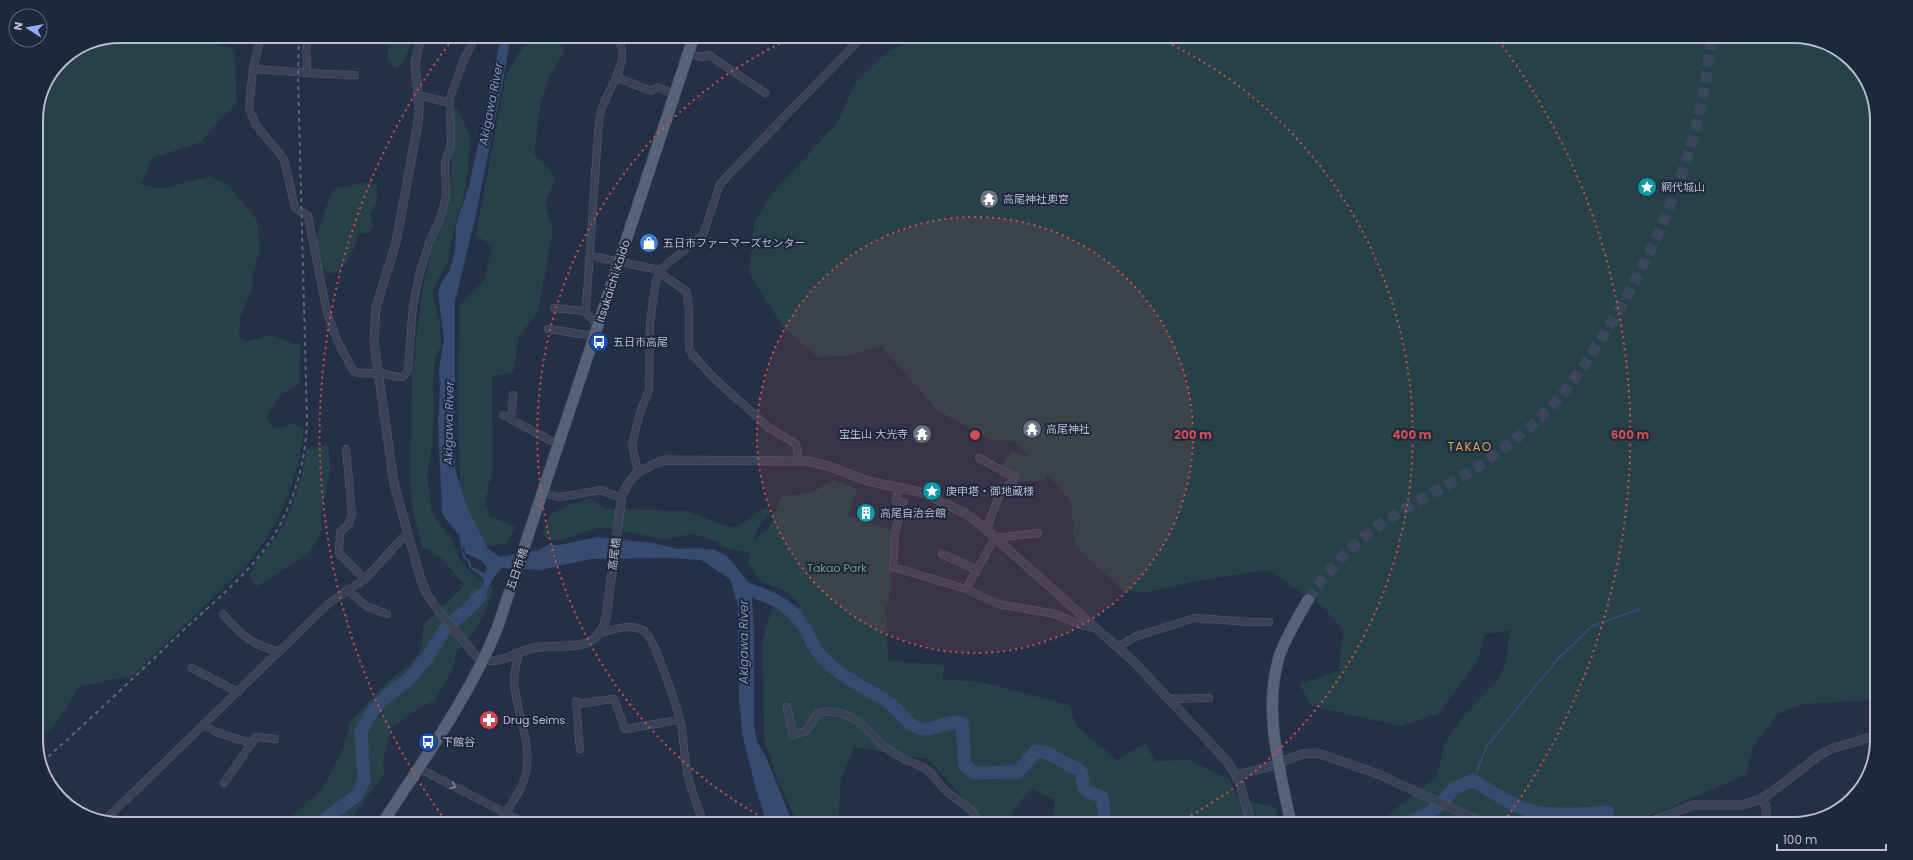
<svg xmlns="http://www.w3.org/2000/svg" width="1913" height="860" font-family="Poppins,'Noto Sans JP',sans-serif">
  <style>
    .green { fill: #274148 }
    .water { fill: #374a6f; fill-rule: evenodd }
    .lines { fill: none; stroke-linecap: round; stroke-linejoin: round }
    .stream { stroke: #374a6f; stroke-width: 2 }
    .river { stroke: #374a6f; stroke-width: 13 }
    .primary-tunnel { stroke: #3b455b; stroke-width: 11; stroke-dasharray: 11 5.5; stroke-linecap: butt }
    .minor-casing { stroke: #535b6d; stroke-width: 8 }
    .tertiary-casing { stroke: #535b6d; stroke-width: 9 }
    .primary-casing { stroke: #444c5f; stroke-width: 12 }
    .minor { stroke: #3a4356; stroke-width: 7 }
    .tertiary { stroke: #3a4356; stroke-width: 8 }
    .primary { stroke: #586276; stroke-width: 11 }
    .rail { stroke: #5c677d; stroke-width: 2; stroke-dasharray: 4 4; stroke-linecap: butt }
    .oneway { stroke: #7f8799 }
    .ring { fill: none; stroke: #ce4e52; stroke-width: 2; stroke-dasharray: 2 4 }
    .labels { text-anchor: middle; stroke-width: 4; stroke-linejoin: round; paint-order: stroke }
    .poi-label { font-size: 11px; fill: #b8bfcf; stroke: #1e283b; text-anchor: start }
    .street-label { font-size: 11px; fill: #b8bfcf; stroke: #1e283b }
    .park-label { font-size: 11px; fill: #6da27e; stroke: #1e283b }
    .water-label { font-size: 12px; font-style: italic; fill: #7c91b9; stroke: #1e283b }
    .neighbourhood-label { font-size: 12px; letter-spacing: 1px; fill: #e1a461; stroke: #1e283b }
    .rim { fill: none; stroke: #b8bfcf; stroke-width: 2 }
    .centre { fill: #ce4e52; stroke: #1e283b; stroke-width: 2 }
    .ring-label { font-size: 12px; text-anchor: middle; font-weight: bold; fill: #ce4e52; stroke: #1e283b; stroke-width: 4; stroke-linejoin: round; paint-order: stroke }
  </style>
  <rect width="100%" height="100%" fill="#253047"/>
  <!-- green -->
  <path class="green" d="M 120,36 L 208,36 L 210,41 L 234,50 L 237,104 L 220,120 L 201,142 L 152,158 L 141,184 L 162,189 L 210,176 L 229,186 L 257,220 L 260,249 L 253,275 L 253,284 L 240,320 L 239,337 L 245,342 L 269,335 L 300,345 L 299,383 L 280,396 L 266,417 L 270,424 L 275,429 L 284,427 L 292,423 L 304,429 C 297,482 282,523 247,564 L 129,679 L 124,677 L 78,687 L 68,705 L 50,731 L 36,732 L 36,115 L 43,88 L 61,61 L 88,42 Z
    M 389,36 L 416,36 L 401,65 L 396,68 L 387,58 Z
    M 530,36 L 562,36 L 564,52 L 550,75 L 540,105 L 534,154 L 548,167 L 555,180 L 545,205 L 553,229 L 538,312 L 519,336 L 513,373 L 492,376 L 493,469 L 485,502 L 490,517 L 515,526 L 513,533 L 506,544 L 484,545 L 461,502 L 458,422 L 459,306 L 485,279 L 492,246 L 476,235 L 506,74 Z
    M 737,36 L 842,36 L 838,38 L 778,42 L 747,42 Z
    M 922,36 L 1793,36 L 1825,43 L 1863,73 L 1877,115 L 1877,700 L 1803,704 L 1777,715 L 1753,747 L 1746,775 L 1657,813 L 1626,822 L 1626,824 L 1379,824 L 1381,820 L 1437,777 L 1444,744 L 1464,715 L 1499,679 L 1505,665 L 1510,630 L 1484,635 L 1478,660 L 1439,713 L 1401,726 L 1311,706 L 1300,684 L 1338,671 L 1344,630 L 1319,604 L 1268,570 L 1201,580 L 1149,592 L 1123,591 L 1074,545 L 1071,501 L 1047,475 L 1044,481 L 1019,481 L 999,470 L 1012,451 L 1030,458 L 1014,441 L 988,439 L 937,410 L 881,346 L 846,356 L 817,357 L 784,328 L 749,274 L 754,224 L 769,197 L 838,122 L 855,83 L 889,50 Z
    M 453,108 L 458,109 L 470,137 L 469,160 L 464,194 L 455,225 L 448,261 L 435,285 L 433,296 L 440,322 L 441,346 L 435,358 L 433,385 L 434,415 L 431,452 L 427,473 L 432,513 L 452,540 L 461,562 L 475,576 L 493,589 L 486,611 L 475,631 L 456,653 L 453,669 L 434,701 L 422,706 L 391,729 L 383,759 L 384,774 L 349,821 L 345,824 L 284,824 L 322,789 L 342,751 L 351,721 L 388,681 L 410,665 L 422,647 L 423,625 L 465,585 L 440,557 L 422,546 L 411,501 L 410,472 L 412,377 L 422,291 L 435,235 L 445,215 L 451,181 L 452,152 L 455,134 Z
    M 370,182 L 378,185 L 376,204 L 370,214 L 373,227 L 368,233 L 359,234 C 353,250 348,270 330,274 L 322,267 L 316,239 L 331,193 L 336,188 Z
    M 324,445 L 329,447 L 330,468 L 321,516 L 322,530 L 318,539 L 307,555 L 256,587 L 249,577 C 252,563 269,548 277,535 C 294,508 302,479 307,449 Z
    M 832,480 L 857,489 L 848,516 L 894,531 L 889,603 L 886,607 L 888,661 L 945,665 L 942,679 L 979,682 L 1070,705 L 1076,726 L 1117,760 L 1145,743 L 1155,761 L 1190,760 L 1229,779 L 1239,799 L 1276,808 L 1279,824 L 1052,824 L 1055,800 L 1032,789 L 1016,806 L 1008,824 L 983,824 L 975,811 L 928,759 L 854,747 L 841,780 L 838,824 L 798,824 L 775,774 L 764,738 L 762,642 L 772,608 L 802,607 L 788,592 L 761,582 L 748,563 L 750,553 L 728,549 L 709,538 L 693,534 L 663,539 L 601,527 L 560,540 L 550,541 L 542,534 L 550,515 L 564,507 L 589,498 L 607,509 L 685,511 L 727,526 L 738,527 L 759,511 L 768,508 L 769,514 L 759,526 L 754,540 L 768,529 L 781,497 L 813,492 Z"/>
  <!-- water -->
  <path class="water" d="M 501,36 L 510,36 L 507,60 L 475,219 L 455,301 L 455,469 L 467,507 L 488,549 L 500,557 L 539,550 L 547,545 L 559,545 L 598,537 L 653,543 L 678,549 L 698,548 L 715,550 L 727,556 L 751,585 L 754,631 L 754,725 L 757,742 L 766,757 L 793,824 L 767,824 L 755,786 L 742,734 L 739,696 L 738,605 L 730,579 L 701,560 L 668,558 L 591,559 L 540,570 L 502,568 L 494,577 L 481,603 L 469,608 L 484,582 L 483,578 L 469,567 L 468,562 L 463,557 L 459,535 L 445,518 L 442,512 L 438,422 L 440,391 L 439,369 L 444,339 L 438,294 L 441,283 L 450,270 L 455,250 L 456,224 L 469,186 ZM 464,545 L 465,553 L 482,561 L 487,567 L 485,573 L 471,567 L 471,563 C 466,557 460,552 464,545 Z"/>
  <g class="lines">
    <!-- stream -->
    <path class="stream" d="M 1474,780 L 1486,747 L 1556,661 L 1592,626 L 1640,609"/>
    <!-- river -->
    <path class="river" d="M 745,588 C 769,597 790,603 804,627 C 810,637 814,650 823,658 C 840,677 869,689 891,704 C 900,711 907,724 918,728 C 933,733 946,719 962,723 L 965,766 L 975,773 L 1018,772 L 1036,751 L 1045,752 L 1081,771 L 1084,788 L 1089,792 L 1102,797 L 1105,819 L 1112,824
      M 319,824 L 357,795 L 364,780 L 361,731 L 372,712 L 387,696 L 409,679 L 429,655 L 445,629 L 469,608 L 481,595
      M 1408,824 L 1435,809 L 1455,788 L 1474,780 L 1479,784 C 1493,792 1507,802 1522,808 C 1543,817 1585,814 1608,812"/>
    <!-- primary-tunnel -->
    <path class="primary-tunnel" d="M 1308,600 C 1324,574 1345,552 1369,533 C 1407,503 1453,485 1492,457 C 1512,443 1531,427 1548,410 C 1571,386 1589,359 1606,331 C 1648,264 1680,192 1699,115 C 1705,89 1708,62 1712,36"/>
    <defs>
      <path id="minor" d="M 261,36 L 253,69 L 249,109 L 256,125 L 284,159 L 295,208 L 308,216 L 327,313 L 338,342 L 354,372 C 362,374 369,373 377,373 C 387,373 393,378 403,377 L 408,370 L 413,305 L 419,276 L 429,243 L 440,219 L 446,196 L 445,163 L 451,144 L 450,98 L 464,59 L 476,36
        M 306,36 L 307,73
        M 688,53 L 701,57 L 709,55 L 765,93
        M 253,69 L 324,74 L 355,75
        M 616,77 L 651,91 L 658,87 L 675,95
        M 417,95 L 450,103
        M 591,256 L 655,269 L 687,292 L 689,312 L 689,349 L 693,355 L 715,379 L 769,428 L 796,444 L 799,461
        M 554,308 L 586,311
        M 598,325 L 587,314 L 586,309 L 598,132 C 599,124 599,115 602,108 C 610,85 632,60 617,36
        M 548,329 L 595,336
        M 503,415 L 559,445
        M 511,419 L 513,395
        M 346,449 L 352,514 L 349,524 L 340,532 L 339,553 L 365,579
        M 979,458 L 1014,477 L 1012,483 L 1001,491 L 986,530
        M 638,472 L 632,445 L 640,412 L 649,390 L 650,322 L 656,281 L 662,268 L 703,235 L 720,184 L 729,174 L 863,36
        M 899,487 L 896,501 L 904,503 L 895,532 L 893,567 L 966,589 L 998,604 L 1055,614 L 1081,625 L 1096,628
        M 543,493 L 558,497 L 566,496 L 601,490 L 621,498
        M 942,554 L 977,570
        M 966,589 L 995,538 L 1038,533
        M 347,590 L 366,606 L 387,614
        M 223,614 C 242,636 251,644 279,652
        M 598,634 C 612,630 629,623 643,630 C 654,635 679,713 682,729 C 684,743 684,757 687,771 C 690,789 698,807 704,824
        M 1117,647 L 1137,636 L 1195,618 L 1250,622 L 1269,622
        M 192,668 L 238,692
        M 1168,699 L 1209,698
        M 576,701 L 580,749
        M 576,704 L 614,699 L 625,729 L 679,720
        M 787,707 L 793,735 L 806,731 L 818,713 C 829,710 840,712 851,717 C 867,725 876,741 890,751 C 901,759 914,762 926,769 C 934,774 938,783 944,789 C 954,800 977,808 978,824
        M 203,725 L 219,733 L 250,743
        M 418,768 L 527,824
        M 224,783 L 256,737 L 275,739
        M 104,821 L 329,603 L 365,579 L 406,534
        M 499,824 C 508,808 522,791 526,773 C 532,745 518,717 515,689 C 513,676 516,665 519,653"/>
      <path id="tertiary" d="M 421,36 L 415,63 L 419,106 L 418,123 L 396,243 L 376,307 L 374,342 L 394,484 L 420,577 L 426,592 L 434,605 L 475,655 C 498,669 511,653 533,648 C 560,642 597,657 606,618 L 622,495 L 629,482 L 638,472 L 654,464 L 666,460 L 807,461 L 828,466 L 868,481 L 924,493 L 966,514 L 982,526 L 1134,662 L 1227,761 L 1240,783 L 1251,824
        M 1236,775 L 1269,767 L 1302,754 L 1317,753 L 1378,774 L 1486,824
        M 1863,782 L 1871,772
        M 1762,799 L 1766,807 L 1766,824
        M 1645,824 L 1693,805 L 1743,805 L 1758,800 L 1769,794 L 1821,754 L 1831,749 L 1877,735"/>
      <path id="primary" d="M 382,824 C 423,760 468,699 497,629 L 694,36
        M 1291,824 C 1280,770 1262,709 1280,654 C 1287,635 1298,617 1308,600"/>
    </defs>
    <!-- minor casing -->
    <use href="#minor" class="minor-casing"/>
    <!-- tertiary casing -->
    <use href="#tertiary" class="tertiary-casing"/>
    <!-- primary casing -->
    <use href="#primary" class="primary-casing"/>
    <!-- minor -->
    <use href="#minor" class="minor"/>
    <!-- tertiary -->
    <use href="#tertiary" class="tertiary"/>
    <!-- primary -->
    <use href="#primary" class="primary"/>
    <!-- rail -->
    <path class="rail" d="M 42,762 C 93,717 142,670 191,623 C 222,595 256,567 277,530 C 296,496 306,459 307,420 L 298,76 L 299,36"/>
  </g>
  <!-- one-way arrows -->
  <defs><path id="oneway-chevron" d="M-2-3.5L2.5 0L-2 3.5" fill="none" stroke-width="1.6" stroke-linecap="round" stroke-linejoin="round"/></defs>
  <use class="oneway" href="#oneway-chevron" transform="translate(453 786) rotate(27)"/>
  <!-- distance rings -->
  <circle cx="975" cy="435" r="218" fill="#ce4e52" fill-opacity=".12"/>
  <g class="ring">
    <circle cx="975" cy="435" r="218"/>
    <path d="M773 823A437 437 0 0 1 794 37M1156 37A437 437 0 0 1 1177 823"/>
    <path d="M445 820A655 655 0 0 1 455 36M1495 36A655 655 0 0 1 1505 820"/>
  </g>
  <!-- icons -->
  <defs>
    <symbol id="sight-disc" viewBox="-11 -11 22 22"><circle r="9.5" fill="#0f9aa8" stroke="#1e283b"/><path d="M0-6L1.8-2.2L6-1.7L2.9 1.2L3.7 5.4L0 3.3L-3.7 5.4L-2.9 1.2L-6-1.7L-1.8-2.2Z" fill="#fff"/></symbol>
    <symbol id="temple-disc" viewBox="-11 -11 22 22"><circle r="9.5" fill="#6b7280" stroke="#1e283b"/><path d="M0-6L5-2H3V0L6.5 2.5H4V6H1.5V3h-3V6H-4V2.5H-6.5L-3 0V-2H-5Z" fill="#fff"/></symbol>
    <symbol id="shop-disc" viewBox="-11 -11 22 22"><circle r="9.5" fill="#3f7fe0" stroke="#1e283b"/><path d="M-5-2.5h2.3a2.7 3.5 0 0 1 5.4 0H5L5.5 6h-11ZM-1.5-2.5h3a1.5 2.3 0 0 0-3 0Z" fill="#fff"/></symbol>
    <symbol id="bus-disc" viewBox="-11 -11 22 22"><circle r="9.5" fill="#1a4fb4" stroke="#1e283b"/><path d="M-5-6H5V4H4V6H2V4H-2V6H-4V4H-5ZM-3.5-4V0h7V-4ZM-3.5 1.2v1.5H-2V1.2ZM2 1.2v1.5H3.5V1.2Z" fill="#fff"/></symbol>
    <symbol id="building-disc" viewBox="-11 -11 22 22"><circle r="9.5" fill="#0f9aa8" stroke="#1e283b"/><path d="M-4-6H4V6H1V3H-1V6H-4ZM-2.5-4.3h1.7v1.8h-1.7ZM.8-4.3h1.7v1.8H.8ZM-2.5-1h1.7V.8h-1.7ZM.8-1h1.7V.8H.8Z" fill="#fff"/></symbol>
    <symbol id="pharmacy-disc" viewBox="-11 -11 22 22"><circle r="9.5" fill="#e0444e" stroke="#1e283b"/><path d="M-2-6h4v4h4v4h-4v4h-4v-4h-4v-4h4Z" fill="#fff"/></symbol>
  </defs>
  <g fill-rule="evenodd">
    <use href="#sight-disc" x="1636" y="176" width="22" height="22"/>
    <use href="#temple-disc" x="978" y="188" width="22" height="22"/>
    <use href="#shop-disc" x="638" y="232" width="22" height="22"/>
    <use href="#bus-disc" x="588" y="331" width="22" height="22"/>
    <use href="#temple-disc" x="1021" y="418" width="22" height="22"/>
    <use href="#temple-disc" x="911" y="423" width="22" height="22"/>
    <use href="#sight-disc" x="921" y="480" width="22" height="22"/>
    <use href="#building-disc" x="855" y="502" width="22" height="22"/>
    <use href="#pharmacy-disc" x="478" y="709" width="22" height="22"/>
    <use href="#bus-disc" x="417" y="731" width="22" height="22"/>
  </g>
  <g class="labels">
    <!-- poi labels -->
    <g class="poi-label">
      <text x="1661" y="191">網代城山</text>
      <text x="1003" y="203">高尾神社奥宮</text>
      <text x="663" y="247">五日市ファーマーズセンター</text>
      <text x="613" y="346">五日市高尾</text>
      <text x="1046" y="433">高尾神社</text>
      <text x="908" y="438" text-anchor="end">宝生山 大光寺</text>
      <text x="946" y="495">庚申塔・御地蔵様</text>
      <text x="880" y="517">高尾自治会館</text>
      <text x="503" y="724">Drug Seims</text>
      <text x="442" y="746">下館谷</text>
    </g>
    <!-- street labels -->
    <g class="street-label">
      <text transform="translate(613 281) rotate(-72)" y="4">Itsukaichi Kaido</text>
      <text transform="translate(614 554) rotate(-83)" y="4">高尾橋</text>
      <text transform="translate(517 569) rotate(-71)" y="4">五日市橋</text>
    </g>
    <!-- park labels -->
    <g class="park-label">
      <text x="837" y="572">Takao Park</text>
    </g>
    <!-- water labels -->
    <g class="water-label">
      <text transform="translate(491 104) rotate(-79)" y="4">Akigawa River</text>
      <text transform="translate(449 423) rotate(-89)" y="4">Akigawa River</text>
      <text transform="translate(744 642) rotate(-90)" y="4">Akigawa River</text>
    </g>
    <!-- neighbourhood labels -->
    <g class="neighbourhood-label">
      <text x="1470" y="451">TAKAO</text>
    </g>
  </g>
  <!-- crop -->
  <path d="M0 0H1913V860H0ZM120 43H1793A77 77 0 0 1 1870 120V740A77 77 0 0 1 1793 817H120A77 77 0 0 1 43 740V120A77 77 0 0 1 120 43Z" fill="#1e283b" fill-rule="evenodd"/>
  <path class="rim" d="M120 43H1793A77 77 0 0 1 1870 120V740A77 77 0 0 1 1793 817H120A77 77 0 0 1 43 740V120A77 77 0 0 1 120 43Z"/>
  <circle cx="975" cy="435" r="6" class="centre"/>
  <g class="ring-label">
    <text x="1193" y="439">200 m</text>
    <text x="1412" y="439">400 m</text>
    <text x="1630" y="439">600 m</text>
  </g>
  <!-- north arrow -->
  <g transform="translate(28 28) rotate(281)"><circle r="19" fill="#1e283b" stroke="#5c6476"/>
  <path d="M0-3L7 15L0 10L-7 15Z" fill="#8dafff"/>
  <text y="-6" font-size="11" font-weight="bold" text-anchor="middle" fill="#b8bfcf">N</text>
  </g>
  <!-- scale -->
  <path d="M1777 844v6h109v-6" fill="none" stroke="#b8bfcf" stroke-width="2"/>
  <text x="1783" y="844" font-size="12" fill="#b8bfcf" stroke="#1e283b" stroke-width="3" paint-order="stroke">100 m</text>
</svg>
